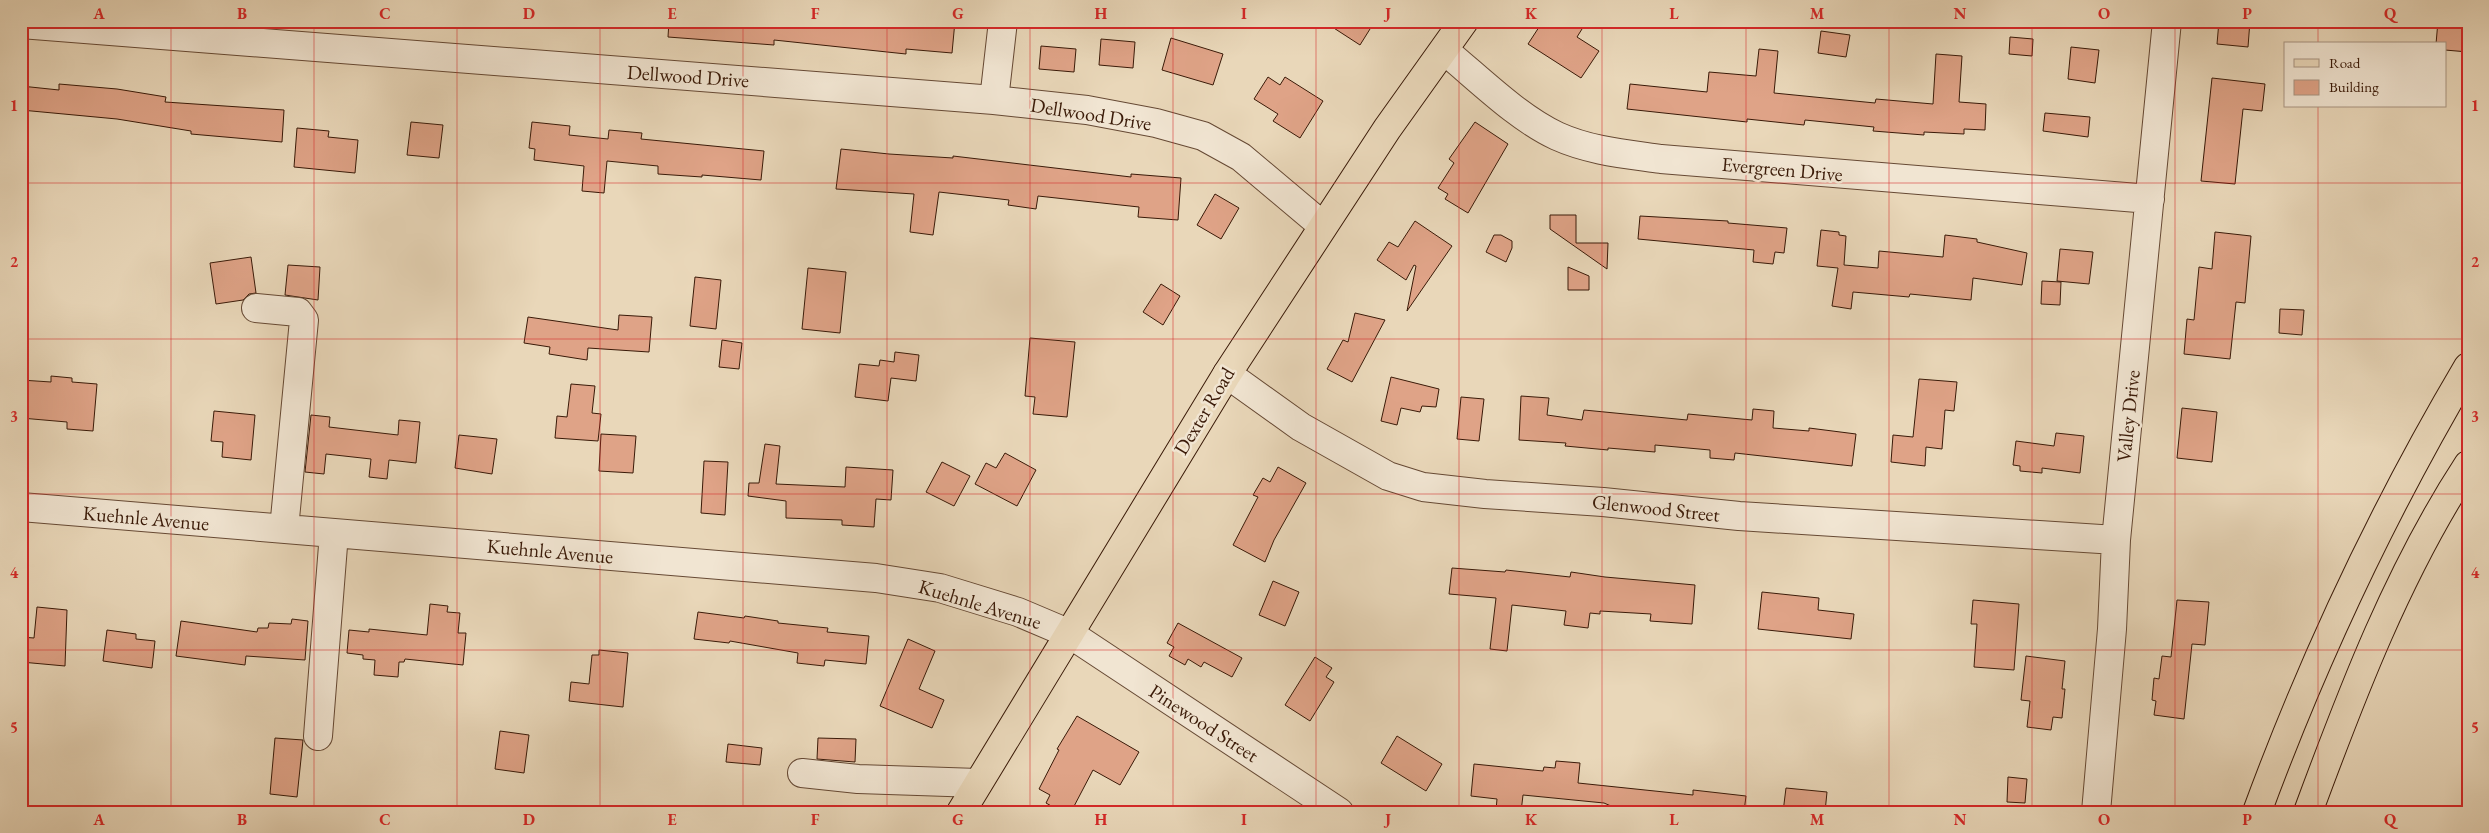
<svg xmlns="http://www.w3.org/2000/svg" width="2489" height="833" font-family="'EB Garamond',serif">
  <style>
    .building { fill: #dfa387; stroke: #3a1a08 }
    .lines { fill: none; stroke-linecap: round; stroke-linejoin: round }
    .minor-casing { stroke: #664934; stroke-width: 30 }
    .major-casing { stroke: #3a1a08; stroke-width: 30 }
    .highway-casing { stroke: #3a1a08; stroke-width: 30 }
    .minor { stroke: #f1e5d2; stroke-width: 28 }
    .major { stroke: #e9d7b9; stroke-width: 28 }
    .highway { stroke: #e9d7b9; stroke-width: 28 }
    .grid { fill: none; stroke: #d62828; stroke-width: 1; stroke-opacity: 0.55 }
    .labels { text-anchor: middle; stroke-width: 5; stroke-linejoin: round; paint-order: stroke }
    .street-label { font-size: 20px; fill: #3a1a08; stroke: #f1e5d2 }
    .neatline { fill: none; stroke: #d62828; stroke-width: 2 }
    .grid-label { font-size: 16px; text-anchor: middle; font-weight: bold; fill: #d62828 }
  </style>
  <rect width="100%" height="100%" fill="#e9d7b9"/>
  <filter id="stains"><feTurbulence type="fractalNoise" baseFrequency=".004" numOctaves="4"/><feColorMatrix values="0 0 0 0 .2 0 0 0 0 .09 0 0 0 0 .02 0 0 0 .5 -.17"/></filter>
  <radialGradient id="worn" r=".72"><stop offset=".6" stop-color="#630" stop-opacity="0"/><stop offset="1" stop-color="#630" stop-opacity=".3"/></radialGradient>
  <!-- building -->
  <path class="building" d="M 669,21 L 904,21 L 927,24 L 928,21 L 955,21 L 952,53 L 906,49 L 906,54 L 774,40 L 774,45 L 668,37 Z
    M 1323,21 L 1375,21 L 1360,45 Z
    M 1543,21 L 1587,21 L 1577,37 L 1599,51 L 1581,78 L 1528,44 Z
    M 2219,21 L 2250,21 L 2248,47 L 2217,44 Z
    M 2438,21 L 2468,21 L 2468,52 L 2445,50 L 2445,44 L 2436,44 Z
    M 1821,31 L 1850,35 L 1846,57 L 1818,53 Z
    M 2010,37 L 2033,39 L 2032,56 L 2009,54 Z
    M 1171,38 L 1223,54 L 1213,85 L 1162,70 Z
    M 1101,39 L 1135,42 L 1133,68 L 1099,65 Z
    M 1041,46 L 1076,49 L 1074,72 L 1039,69 Z
    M 2071,47 L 2099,50 L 2095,83 L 2068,79 Z
    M 1759,49 L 1778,51 L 1774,93 L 1875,103 L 1876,99 L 1933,104 L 1936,54 L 1962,56 L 1959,102 L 1986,104 L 1985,130 L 1964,129 L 1964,134 L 1924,132 L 1924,135 L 1873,131 L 1874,127 L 1805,120 L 1804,125 L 1747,119 L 1747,122 L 1627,109 L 1630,84 L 1707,92 L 1709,72 L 1756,76 Z
    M 1268,77 L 1280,85 L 1285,77 L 1323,101 L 1300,138 L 1273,121 L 1278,114 L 1254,99 Z
    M 2212,78 L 2265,84 L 2262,111 L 2243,109 L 2235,184 L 2201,181 Z
    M 59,84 L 117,89 L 166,97 L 165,102 L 284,110 L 282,142 L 191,134 L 191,131 L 117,119 L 21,110 L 21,86 L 59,90 Z
    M 2045,113 L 2090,117 L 2088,137 L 2043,131 Z
    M 411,122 L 443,125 L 439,158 L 407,155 Z
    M 532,122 L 570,126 L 569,135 L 608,139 L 609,130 L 642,133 L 641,139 L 764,151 L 761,180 L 702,175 L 702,177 L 658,174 L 658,166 L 607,161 L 604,193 L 582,191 L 584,166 L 534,160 L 535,149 L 529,148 Z
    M 1475,122 L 1508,144 L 1468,213 L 1445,199 L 1448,194 L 1438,188 L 1454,163 L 1449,159 Z
    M 297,128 L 329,131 L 328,137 L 358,140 L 355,173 L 294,167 Z
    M 841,149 L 889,154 L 953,158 L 953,156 L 1131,177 L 1131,174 L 1181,178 L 1178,220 L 1138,217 L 1139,207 L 1038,196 L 1036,209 L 1008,205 L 1009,200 L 939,192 L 933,235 L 910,232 L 914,194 L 836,189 Z
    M 1215,194 L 1239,208 L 1221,239 L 1197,225 Z
    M 1550,215 L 1576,215 L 1576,243 L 1608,243 L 1607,269 L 1550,229 Z
    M 1640,216 L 1728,221 L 1728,223 L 1787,228 L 1784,253 L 1775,252 L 1773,264 L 1753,262 L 1754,250 L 1638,239 Z
    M 1415,221 L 1452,246 L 1407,311 L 1416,266 L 1414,265 L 1406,280 L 1377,260 L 1389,242 L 1398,247 Z
    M 1821,230 L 1839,232 L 1839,235 L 1846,236 L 1844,265 L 1878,268 L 1879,251 L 1943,257 L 1945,235 L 1977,239 L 1977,242 L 2027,253 L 2022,285 L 1973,278 L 1971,300 L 1910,294 L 1909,297 L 1853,292 L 1851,309 L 1832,306 L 1838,268 L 1817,266 Z
    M 2215,232 L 2251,236 L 2245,303 L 2236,302 L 2230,359 L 2184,354 L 2187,319 L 2194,320 L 2199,267 L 2212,269 Z
    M 1494,235 L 1501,235 L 1512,241 L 1512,248 L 1506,262 L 1486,252 Z
    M 2060,249 L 2093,252 L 2089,284 L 2057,281 Z
    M 251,257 L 256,293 L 249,294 L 243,300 L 216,304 L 210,263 Z
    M 288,265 L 320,267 L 318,300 L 285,295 Z
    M 1568,267 L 1589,276 L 1589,290 L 1568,290 Z
    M 808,268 L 846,272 L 840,333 L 802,329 Z
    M 695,277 L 721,280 L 716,329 L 690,326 Z
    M 2042,281 L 2061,282 L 2060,305 L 2041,304 Z
    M 1161,284 L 1180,296 L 1163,325 L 1143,312 Z
    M 2280,309 L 2304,310 L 2302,335 L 2279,333 Z
    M 1355,313 L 1385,320 L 1352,382 L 1327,369 L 1343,340 L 1348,342 Z
    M 619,315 L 652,317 L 649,352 L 588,348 L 587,360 L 549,354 L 550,347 L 524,343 L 528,317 L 618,330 Z
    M 1030,338 L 1075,342 L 1067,417 L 1033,414 L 1035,397 L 1025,396 Z
    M 722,340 L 742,343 L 739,369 L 719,367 Z
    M 895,352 L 919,355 L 916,381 L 891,378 L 888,401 L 855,397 L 859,364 L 879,366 L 880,360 L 894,362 Z
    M 51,376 L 72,378 L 72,382 L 97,384 L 93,431 L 67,429 L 67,422 L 21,418 L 21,380 L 51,382 Z
    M 1391,377 L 1439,389 L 1436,407 L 1422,406 L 1420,412 L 1401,408 L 1397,425 L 1381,421 Z
    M 1919,379 L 1957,382 L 1954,411 L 1945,410 L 1942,449 L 1926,447 L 1925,466 L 1891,462 L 1893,435 L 1913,437 Z
    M 571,384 L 595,386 L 592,413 L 601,414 L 598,441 L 555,438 L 557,416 L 567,417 Z
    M 1521,396 L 1549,398 L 1547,415 L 1582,420 L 1584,410 L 1687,420 L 1688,414 L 1752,420 L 1753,409 L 1774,411 L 1773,428 L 1809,431 L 1809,428 L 1856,434 L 1852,466 L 1735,453 L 1734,460 L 1710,458 L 1710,450 L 1655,445 L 1655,452 L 1608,448 L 1608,450 L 1565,446 L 1566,443 L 1519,440 Z
    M 1461,397 L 1484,399 L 1479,441 L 1457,439 Z
    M 2182,408 L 2217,412 L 2212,462 L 2177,458 Z
    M 214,411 L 255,415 L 251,460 L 222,457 L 223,442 L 211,441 Z
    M 311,415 L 330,417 L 329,427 L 398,435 L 399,420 L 420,422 L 416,463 L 389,460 L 387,479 L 369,477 L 371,459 L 326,454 L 324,474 L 305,472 Z
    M 2056,433 L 2084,436 L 2080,473 L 2042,468 L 2042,473 L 2020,471 L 2020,466 L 2013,465 L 2016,441 L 2054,446 Z
    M 601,434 L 636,436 L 633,473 L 599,471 Z
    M 459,435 L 497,439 L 492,474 L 455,468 Z
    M 765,444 L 780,446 L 776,484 L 845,487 L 846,467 L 893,470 L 891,500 L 876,499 L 874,527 L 842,525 L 842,520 L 786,518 L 786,501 L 748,496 L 749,483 L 759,483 Z
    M 1005,453 L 1036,470 L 1017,506 L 975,484 L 986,463 L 996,468 Z
    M 704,461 L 728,462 L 725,515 L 701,513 Z
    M 942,462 L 970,476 L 954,506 L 926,492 Z
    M 1278,467 L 1306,483 L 1274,540 L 1265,562 L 1233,545 L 1258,497 L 1253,495 L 1263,478 L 1270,482 Z
    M 1452,568 L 1505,572 L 1506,570 L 1570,577 L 1571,572 L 1605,577 L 1695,585 L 1692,624 L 1650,621 L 1651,614 L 1600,611 L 1600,614 L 1590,613 L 1588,628 L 1564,625 L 1566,611 L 1512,605 L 1507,651 L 1490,649 L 1496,598 L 1449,594 Z
    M 1273,581 L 1299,592 L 1285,626 L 1259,615 Z
    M 1762,592 L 1819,598 L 1818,610 L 1854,614 L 1851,639 L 1758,629 Z
    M 1973,600 L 2019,604 L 2014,670 L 1974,667 L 1977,624 L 1971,624 Z
    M 2177,600 L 2209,602 L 2205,645 L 2192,644 L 2184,719 L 2154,715 L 2156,701 L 2152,700 L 2154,678 L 2159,679 L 2162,656 L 2171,657 Z
    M 430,604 L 448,606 L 447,612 L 460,613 L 458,633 L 466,633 L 463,665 L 405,659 L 404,662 L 399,662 L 398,677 L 374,675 L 375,660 L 363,659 L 363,655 L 347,653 L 349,630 L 369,632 L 369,629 L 427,635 Z
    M 37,607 L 67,610 L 65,666 L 21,662 L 21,637 L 34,638 Z
    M 698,612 L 744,618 L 745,616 L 778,621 L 778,623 L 828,628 L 827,632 L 869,636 L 866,664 L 825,660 L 824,666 L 797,663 L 798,653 L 730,641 L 729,643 L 694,639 Z
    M 292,619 L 308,621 L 305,660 L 246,656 L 245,665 L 176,656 L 181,621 L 257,632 L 258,628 L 268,628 L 269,623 L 291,624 Z
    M 1178,623 L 1242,658 L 1232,677 L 1204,662 L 1201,667 L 1188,659 L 1185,665 L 1169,656 L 1174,647 L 1167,643 Z
    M 107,630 L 136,634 L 136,639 L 155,641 L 152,668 L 103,661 Z
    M 908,639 L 935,651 L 919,689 L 944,700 L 932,728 L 880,706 Z
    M 599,650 L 628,653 L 623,707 L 569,701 L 571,682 L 589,684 L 592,655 L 599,655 Z
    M 2026,656 L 2065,661 L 2062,689 L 2065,689 L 2062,718 L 2053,717 L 2051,730 L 2027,727 L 2030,701 L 2021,700 Z
    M 1315,657 L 1332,668 L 1326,677 L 1334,682 L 1310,721 L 1285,705 Z
    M 1077,716 L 1139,752 L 1120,785 L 1093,770 L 1071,812 L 1062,812 L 1046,803 L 1050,795 L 1039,789 L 1059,750 L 1057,749 Z
    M 500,731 L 529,735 L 524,773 L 495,769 Z
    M 1397,736 L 1442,764 L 1426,791 L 1381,763 Z
    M 275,738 L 303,740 L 297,797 L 270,794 Z
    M 818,738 L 856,739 L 855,762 L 817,759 Z
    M 728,744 L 762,748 L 760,765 L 726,762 Z
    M 1556,761 L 1580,763 L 1578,783 L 1693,795 L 1693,790 L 1746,796 L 1744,812 L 1611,812 L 1611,806 L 1604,803 L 1523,795 L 1521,812 L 1517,812 L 1496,810 L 1497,799 L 1471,796 L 1474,764 L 1543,771 L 1544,767 L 1555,768 Z
    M 2008,777 L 2027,779 L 2025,803 L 2007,802 Z
    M 1786,788 L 1827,792 L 1825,812 L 1783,812 Z"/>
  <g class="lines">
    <defs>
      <path id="minor" d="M 21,24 L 994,100 L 1087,110 L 1156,123 L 1203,136 L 1241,157 L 1323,226
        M 1445,51 C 1479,79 1518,118 1557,136 C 1590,151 1626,154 1661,159 L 2150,199
        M 994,100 L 1003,21
        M 256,308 L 298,312 L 304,320 L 284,529
        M 1227,374 L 1301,427 L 1388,476 L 1423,487 L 1485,494 L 1603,502 L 1739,516 L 2116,540
        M 21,507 L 876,578 L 940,588 L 1018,612 L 1070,634 L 1339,812
        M 318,736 L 334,533
        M 802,773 L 858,779 L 978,783
        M 2096,812 L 2112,629 L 2116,540 L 2167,21"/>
      <path id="major" d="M 961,812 L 1227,374 L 1387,129 L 1464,21"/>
      <path id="highway" d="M 2257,812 C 2314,657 2384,509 2468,367
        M 2308,812 C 2352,693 2398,572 2468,465"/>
    </defs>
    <!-- minor casing -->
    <use href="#minor" class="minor-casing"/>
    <!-- major casing -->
    <use href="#major" class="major-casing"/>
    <!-- highway casing -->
    <use href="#highway" class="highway-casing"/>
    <!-- minor -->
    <use href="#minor" class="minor"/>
    <!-- major -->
    <use href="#major" class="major"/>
    <!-- highway -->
    <use href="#highway" class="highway"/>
  </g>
  <!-- grid -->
  <path class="grid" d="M 171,21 L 171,812M 314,21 L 314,812M 457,21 L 457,812M 600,21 L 600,812M 743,21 L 743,812M 887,21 L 887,812M 1030,21 L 1030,812M 1173,21 L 1173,812M 1316,21 L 1316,812M 1459,21 L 1459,812M 1602,21 L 1602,812M 1746,21 L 1746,812M 1889,21 L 1889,812M 2032,21 L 2032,812M 2175,21 L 2175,812M 2318,21 L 2318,44M 2318,106 L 2318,812M 21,183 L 2468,183M 21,339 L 2468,339M 21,494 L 2468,494M 21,650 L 2468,650"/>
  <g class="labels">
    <!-- street labels -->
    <g class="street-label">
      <text transform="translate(688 76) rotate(4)" y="7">Dellwood Drive</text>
      <text transform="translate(1091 114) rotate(9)" y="7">Dellwood Drive</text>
      <text transform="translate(1782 169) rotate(5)" y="7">Evergreen Drive</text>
      <text transform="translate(1204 411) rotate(-59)" y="7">Dexter Road</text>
      <text transform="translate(2128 416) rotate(-84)" y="7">Valley Drive</text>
      <text transform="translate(1656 508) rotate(6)" y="7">Glenwood Street</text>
      <text transform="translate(146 518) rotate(5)" y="7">Kuehnle Avenue</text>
      <text transform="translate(550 551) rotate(5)" y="7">Kuehnle Avenue</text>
      <text transform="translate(980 604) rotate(17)" y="7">Kuehnle Avenue</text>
      <text transform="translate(1204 723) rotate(33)" y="7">Pinewood Street</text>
    </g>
  </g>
  <!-- margin -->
  <rect width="2489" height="833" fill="none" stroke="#e9d7b9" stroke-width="55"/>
  <!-- legend -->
  <rect x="2284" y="42" width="162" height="65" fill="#f1e5d2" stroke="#a89481"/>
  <rect x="2294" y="59" width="25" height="8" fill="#e9d7b9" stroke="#a89481"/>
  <text x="2329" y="68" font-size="15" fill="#3a1a08">Road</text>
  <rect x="2294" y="80" width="25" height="15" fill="#dfa387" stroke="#a89481"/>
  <text x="2329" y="92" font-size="15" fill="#3a1a08">Building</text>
  <rect x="28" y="28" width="2434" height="778" class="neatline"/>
  <g class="grid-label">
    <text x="99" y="19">A</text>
    <text x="242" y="19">B</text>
    <text x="385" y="19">C</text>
    <text x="529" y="19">D</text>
    <text x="672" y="19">E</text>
    <text x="815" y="19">F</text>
    <text x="958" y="19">G</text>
    <text x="1101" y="19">H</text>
    <text x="1244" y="19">I</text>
    <text x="1388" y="19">J</text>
    <text x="1531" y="19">K</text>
    <text x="1674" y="19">L</text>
    <text x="1817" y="19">M</text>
    <text x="1960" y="19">N</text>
    <text x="2104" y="19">O</text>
    <text x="2247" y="19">P</text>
    <text x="2390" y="19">Q</text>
    <text x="14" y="111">1</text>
    <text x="2475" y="111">1</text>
    <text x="14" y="267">2</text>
    <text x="2475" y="267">2</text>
    <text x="14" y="422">3</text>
    <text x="2475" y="422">3</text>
    <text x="14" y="578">4</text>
    <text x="2475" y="578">4</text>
    <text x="14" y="733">5</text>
    <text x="2475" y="733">5</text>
    <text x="99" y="825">A</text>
    <text x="242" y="825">B</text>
    <text x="385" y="825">C</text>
    <text x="529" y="825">D</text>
    <text x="672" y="825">E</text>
    <text x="815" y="825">F</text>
    <text x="958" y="825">G</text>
    <text x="1101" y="825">H</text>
    <text x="1244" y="825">I</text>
    <text x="1388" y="825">J</text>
    <text x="1531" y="825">K</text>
    <text x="1674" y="825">L</text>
    <text x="1817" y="825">M</text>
    <text x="1960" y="825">N</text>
    <text x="2104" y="825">O</text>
    <text x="2247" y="825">P</text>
    <text x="2390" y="825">Q</text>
  </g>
  <rect width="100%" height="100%" filter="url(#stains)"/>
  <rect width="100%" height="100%" fill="url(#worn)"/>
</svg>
